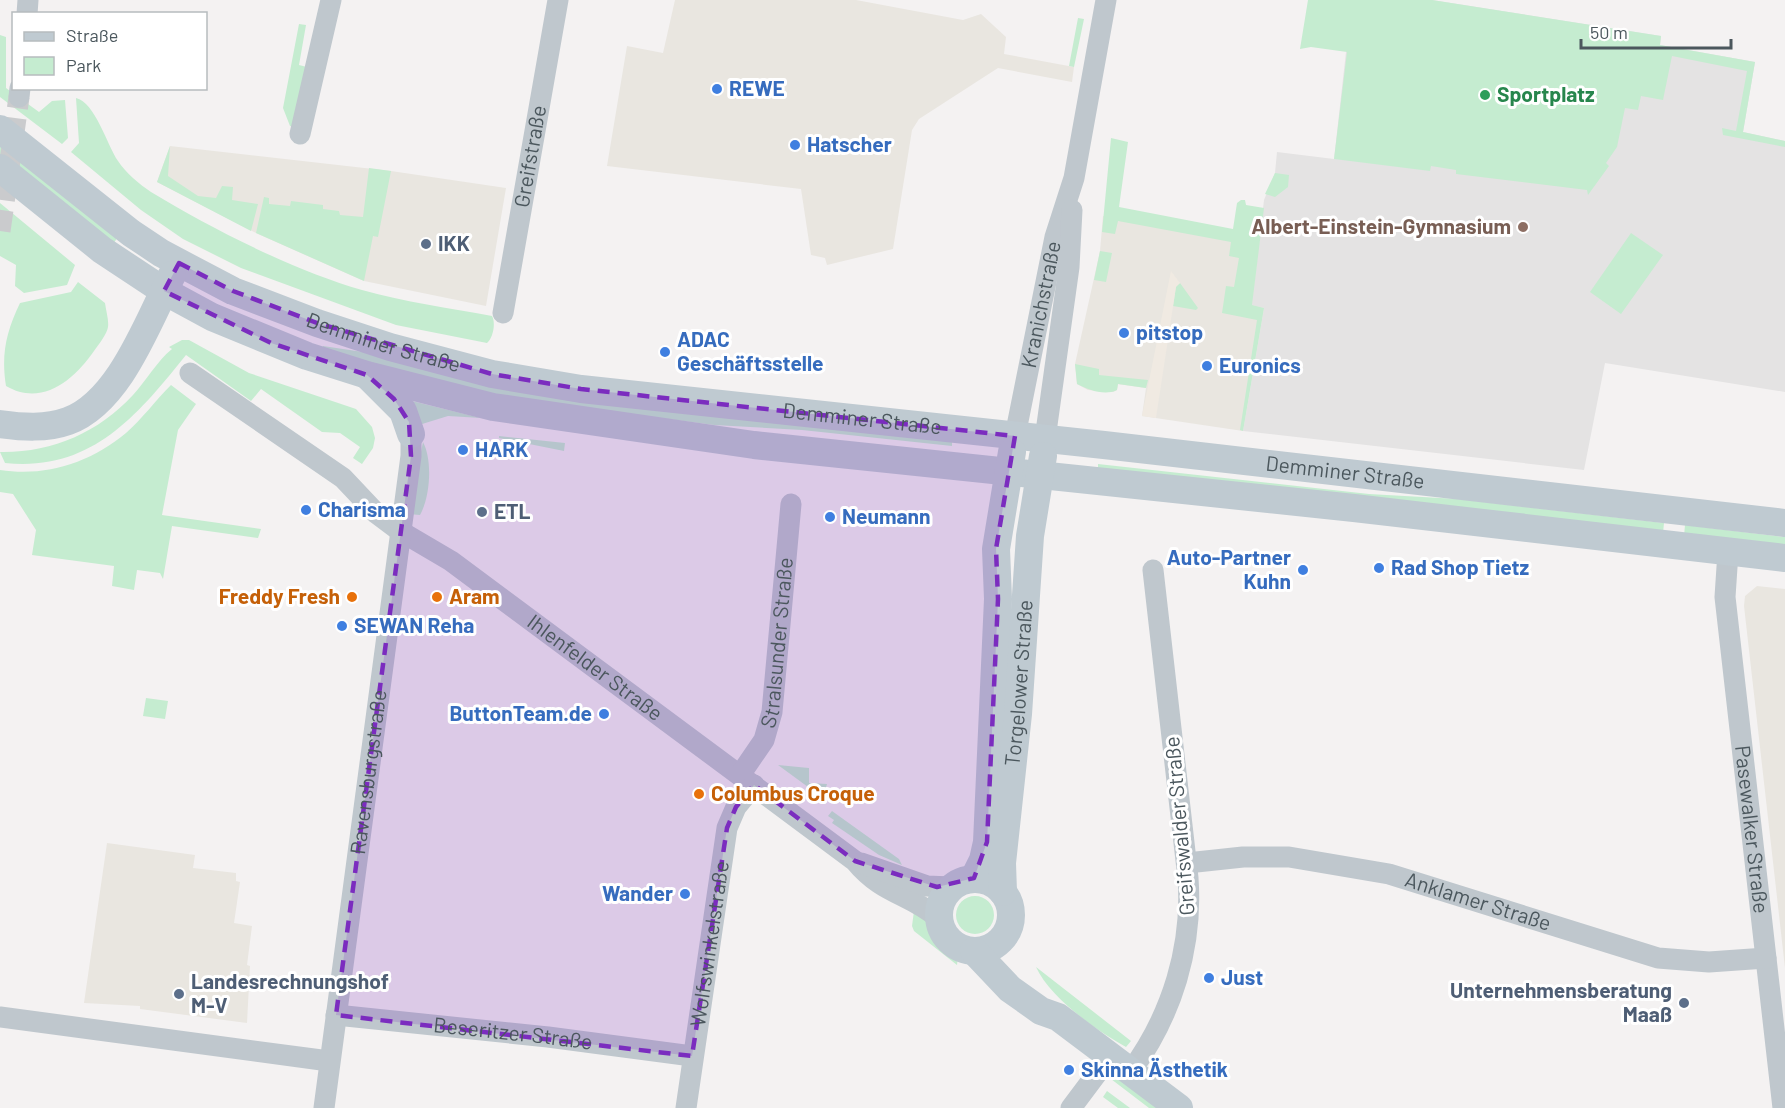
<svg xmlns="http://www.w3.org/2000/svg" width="1785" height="1108" font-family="Barlow,sans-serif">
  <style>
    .commercial { fill: #e9e6e0 }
    .education { fill: #e4e3e3 }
    .green { fill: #c5ecd0 }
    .sand { fill: #f0eae2 }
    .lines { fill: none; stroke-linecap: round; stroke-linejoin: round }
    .minor-tunnel { stroke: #cacbcd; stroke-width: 21; stroke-dasharray: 21 10; stroke-linecap: butt }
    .minor { stroke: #bfc7cd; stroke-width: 21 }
    .secondary { stroke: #bfcad1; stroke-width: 28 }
    .marked { fill: #7b2cbf; fill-opacity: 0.2; stroke: #7b2cbf; stroke-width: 4.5; stroke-dasharray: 12 8; stroke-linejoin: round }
    .shop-dot { fill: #3f7fe0; stroke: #fff; stroke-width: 2 }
    .leisure-dot { fill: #2e9e5b; stroke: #fff; stroke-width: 2 }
    .education-dot { fill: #8d6e63; stroke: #fff; stroke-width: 2 }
    .service-dot { fill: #5c6f8a; stroke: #fff; stroke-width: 2 }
    .food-dot { fill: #e8710a; stroke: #fff; stroke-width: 2 }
    .labels { text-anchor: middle; stroke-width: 6; stroke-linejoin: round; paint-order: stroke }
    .shop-label { font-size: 21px; font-weight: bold; fill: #366cbe; stroke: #fff; text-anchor: start }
    .leisure-label { font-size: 21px; font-weight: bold; fill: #27864d; stroke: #fff; text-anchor: start }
    .street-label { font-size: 21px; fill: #4b575d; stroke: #fff }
    .education-label { font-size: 21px; font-weight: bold; fill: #785e54; stroke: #fff; text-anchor: end }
    .service-label { font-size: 21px; font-weight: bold; fill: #4e5e75; stroke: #fff; text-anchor: start }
    .food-label { font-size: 21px; font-weight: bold; fill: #c56008; stroke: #fff; text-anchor: start }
  </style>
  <rect width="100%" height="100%" fill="#f4f2f2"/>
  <!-- commercial -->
  <path class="commercial" d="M 675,0 L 856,0 L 963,20 L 981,14 L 1006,37 L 1004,54 L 1074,67 L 1072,82 L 998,68 L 919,119 L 912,130 L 893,249 L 827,265 L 825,258 L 811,255 L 801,189 L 607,166 L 627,46 L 663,53 Z
    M 170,146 L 391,171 L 506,188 L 486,306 L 364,281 L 256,233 L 157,182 Z
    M 1103,216 L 1259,246 L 1253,305 L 1264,308 L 1243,431 L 1142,416 L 1146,388 L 1118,384 L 1117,390 L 1113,392 L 1088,390 L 1077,384 L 1075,364 L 1100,251 Z
    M 1757,586 L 1785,589 L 1785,968 L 1744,606 L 1745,596 Z
    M 107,843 L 195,855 L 193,868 L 236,873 L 236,881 L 240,882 L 234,923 L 252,926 L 247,965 L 250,966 L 247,1023 L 140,1009 L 140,1006 L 84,1003 Z"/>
  <!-- education -->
  <path class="education" d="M 1432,0 L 1661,36 L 1660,45 L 1755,62 L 1743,132 L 1785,141 L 1785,392 L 1605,363 L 1584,470 L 1243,431 L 1264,308 L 1252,305 L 1264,200 L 1275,173 L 1277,152 L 1334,159 L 1346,52 Z"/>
  <!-- green -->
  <path class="green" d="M 1308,0 L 1432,0 L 1661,36 L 1660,45 L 1755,62 L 1743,132 L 1785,141 L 1785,147 L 1723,135 L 1722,128 L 1736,131 L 1747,71 L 1672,56 L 1663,100 L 1641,96 L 1638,110 L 1625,108 L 1617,147 L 1606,163 L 1609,166 L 1588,195 L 1587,190 L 1456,174 L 1456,170 L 1431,166 L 1430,171 L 1334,159 L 1347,52 L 1311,47 L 1300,49 Z
    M 1078,18 L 1084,19 L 1074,67 L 1069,66 Z
    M 299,24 L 306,25 L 299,65 L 307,67 L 293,127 L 290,126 L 283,108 Z
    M 0,35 L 6,37 L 6,88 L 39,112 L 52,101 L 65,100 L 68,138 L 62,144 L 0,97 Z
    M 76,98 C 95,102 107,145 118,161 C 126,173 139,184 151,192 C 212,229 295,271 362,290 C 405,302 449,308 492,316 C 496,323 493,338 487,343 L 396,325 L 241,268 L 183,239 L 141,210 L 71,152 L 79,143 Z
    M 1111,138 L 1128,142 L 1119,207 L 1233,229 L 1237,203 L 1241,200 L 1245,200 L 1246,205 L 1264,208 L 1252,305 L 1264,308 L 1243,431 L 1240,430 L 1257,320 L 1222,313 L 1226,286 L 1234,287 L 1239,258 L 1229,256 L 1231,242 L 1118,221 L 1115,234 L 1102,232 Z
    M 0,142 L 118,237 L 113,244 L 0,154 Z
    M 170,146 L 168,176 L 198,196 L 216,198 L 222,186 L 233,187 L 232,200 L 258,204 L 251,231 L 157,182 Z
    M 369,168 L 391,171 L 378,237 L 373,236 L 364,281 L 256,233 L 264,197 L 269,198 L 269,204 L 290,206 L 291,201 L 323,205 L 323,209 L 339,211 L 340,215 L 363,217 Z
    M 1275,173 L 1289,175 L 1288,187 L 1275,197 L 1265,194 Z
    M 0,203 L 75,265 L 67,285 L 24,293 L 15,286 L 16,265 L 0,256 Z
    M 1631,233 L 1663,255 L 1621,314 L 1590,292 Z
    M 1100,251 L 1112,253 L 1106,282 L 1094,280 Z
    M 78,282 L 105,303 C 106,311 109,320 108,327 C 107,334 99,344 94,351 C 74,380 42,407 6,386 C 1,355 6,332 20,303 L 71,292 Z
    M 1180,283 L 1198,308 L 1196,310 L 1173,306 L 1176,286 Z
    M 182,340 L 189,340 L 249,373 L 356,409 L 372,427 L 375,438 L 373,448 L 362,464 L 353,458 L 360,447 L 340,433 L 322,432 L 261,389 L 251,401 L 186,355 C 137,416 91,472 5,463 L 0,452 C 51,453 98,433 133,395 C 146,381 157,361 172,349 L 169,347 Z
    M 323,346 L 952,440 L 952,446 L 802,430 L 714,425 L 493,396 L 322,350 Z
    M 1075,364 L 1099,369 L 1099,375 L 1148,380 L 1146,388 L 1118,384 L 1117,390 C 1105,396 1088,390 1077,384 Z
    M 171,385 L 196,404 L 178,430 L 162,515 L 261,529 L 258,538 L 172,526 L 163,579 L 160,573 L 137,570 L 134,590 L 112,586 L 114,566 L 32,555 L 36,530 L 13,494 L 0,492 L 0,470 C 46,477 90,463 126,433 C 142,419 156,400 171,385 Z
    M 412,401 L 481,418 L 448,416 L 419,425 Z
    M 499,436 L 565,443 L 564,451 L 499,438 Z
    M 423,442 C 433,461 430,497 420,515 L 408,514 Z
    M 1098,464 L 1369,494 L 1458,499 L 1664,523 L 1663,533 L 1098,471 Z
    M 1685,525 L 1785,537 L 1785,549 L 1684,536 Z
    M 146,698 L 168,701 L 165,719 L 143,716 Z
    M 778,765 L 809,768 L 809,783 L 827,784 L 823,798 Z
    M 832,811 L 899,859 L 902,865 L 879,855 L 832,823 L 834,820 L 828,816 Z
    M956 915a19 19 0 1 1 38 0a19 19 0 1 1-38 0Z
    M 914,911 L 932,926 L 943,947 L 958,956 L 957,965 L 914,931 L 912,926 Z
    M 1036,967 L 1131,1041 L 1126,1047 C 1097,1031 1050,998 1036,967 Z
    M 1111,1079 L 1120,1080 L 1158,1108 L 1149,1108 Z
    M 1107,1091 L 1130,1108 L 1118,1108 L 1103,1097 Z"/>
  <!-- sand -->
  <path class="sand" d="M 1171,271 L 1180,283 L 1176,287 L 1156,418 L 1142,416 Z"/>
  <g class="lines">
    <!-- minor-tunnel -->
    <path class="minor-tunnel" d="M 0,231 L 19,97"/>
    <!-- minor -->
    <g class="minor">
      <path d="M 27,14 L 28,0"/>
      <path d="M 19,97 L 20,88"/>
      <path d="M 300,134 L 331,0"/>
      <path id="s1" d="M 503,313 L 558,0"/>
      <path id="s2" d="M 190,373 L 343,478 L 376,513 L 400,531 L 451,561 L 855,861 C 883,895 909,893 938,918"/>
      <path id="s3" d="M 1015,436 L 1055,237 L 1074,178 L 1106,0"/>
      <path d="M 1045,439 L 1069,267 L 1072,210"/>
      <path id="s4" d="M 1728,552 L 1725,597 L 1783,1108"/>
      <path id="s5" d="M 740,775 L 764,740 L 772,712 L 791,504"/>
      <path d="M 861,863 L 927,886 L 951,887"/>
      <path id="s6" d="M 1187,863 L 1243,857 L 1289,857 L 1389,874 L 1658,958 L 1709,962 L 1766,958"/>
      <path id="s7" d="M 336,1015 L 548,1037 L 692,1056"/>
      <path d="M 0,1017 L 329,1061"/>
      <path d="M 1131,1071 C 1172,1015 1193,947 1188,878 L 1153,570"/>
      <path id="s8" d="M 324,1108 L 411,456 L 411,434"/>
      <path id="s9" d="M 686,1108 L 727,828 L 736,807 L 754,785"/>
      <path d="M 1071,1108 L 1110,1056"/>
    </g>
    <!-- secondary -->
    <g class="secondary">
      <path id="s10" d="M 0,129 L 131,233 L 161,253 L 233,291 L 317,323 L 390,347 L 492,374 L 581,389 L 1104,445 L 1785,523"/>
      <path d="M 0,168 L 102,250 L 164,291 L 212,317 L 307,356 L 367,375 L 493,407 L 754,445 L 1354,508 L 1785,558"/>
      <path d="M 369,377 L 403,411 L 411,434"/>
      <path d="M 0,424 C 22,427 46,429 68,421 C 120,402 148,321 172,275"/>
      <path d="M 974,878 L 983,860 L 987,842 L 998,599 L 996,549 L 1012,452"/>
      <circle cx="975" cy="915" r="36"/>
      <path id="s11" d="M 1003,892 L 1002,863 L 1018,714 L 1030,536 L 1043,456"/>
      <path d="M 974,951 L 1010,989 L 1041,1011 L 1058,1017 L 1179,1108"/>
    </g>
  </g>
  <!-- marked area -->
  <path class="marked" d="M 179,263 L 233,291 L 317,323 L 492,374 L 581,389 L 1015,436 L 996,549 L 998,599 L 987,842 L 974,878 L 937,887 L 855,861 L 754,785 L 736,807 L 727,828 L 692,1056 L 336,1015 L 411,456 L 409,422 L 394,399 L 367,375 L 271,343 L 164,291 Z"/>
  <!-- markers -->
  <g class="shop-dot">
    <circle cx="717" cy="89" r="6"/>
    <circle cx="795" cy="145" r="6"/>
    <circle cx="1124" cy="333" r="6"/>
    <circle cx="665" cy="352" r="6"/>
    <circle cx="1207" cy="366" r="6"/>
    <circle cx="463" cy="450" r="6"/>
    <circle cx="306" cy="510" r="6"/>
    <circle cx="830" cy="517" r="6"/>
    <circle cx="1379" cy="568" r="6"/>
    <circle cx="1303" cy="570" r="6"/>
    <circle cx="342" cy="626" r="6"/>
    <circle cx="604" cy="714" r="6"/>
    <circle cx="685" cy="894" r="6"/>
    <circle cx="1209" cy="978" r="6"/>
    <circle cx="1069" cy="1070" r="6"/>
  </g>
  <circle class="leisure-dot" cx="1485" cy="95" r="6"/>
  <circle class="education-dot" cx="1523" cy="227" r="6"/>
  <g class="service-dot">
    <circle cx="426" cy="244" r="6"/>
    <circle cx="482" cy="512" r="6"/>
    <circle cx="179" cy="994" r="6"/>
    <circle cx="1684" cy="1003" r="6"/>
  </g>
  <g class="food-dot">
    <circle cx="352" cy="597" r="6"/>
    <circle cx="437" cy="597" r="6"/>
    <circle cx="699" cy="794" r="6"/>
  </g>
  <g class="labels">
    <!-- shop labels -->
    <g class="shop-label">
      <text x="729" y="96">REWE</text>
      <text x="807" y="152">Hatscher</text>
      <text x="1136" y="340">pitstop</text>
      <text x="677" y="347">ADAC<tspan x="677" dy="24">Geschäftsstelle</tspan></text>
      <text x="1219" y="373">Euronics</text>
      <text x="475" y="457">HARK</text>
      <text x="318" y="517">Charisma</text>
      <text x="842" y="524">Neumann</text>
      <text x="1291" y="565" text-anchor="end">Auto-Partner<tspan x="1291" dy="24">Kuhn</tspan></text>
      <text x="1391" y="575">Rad Shop Tietz</text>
      <text x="354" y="633">SEWAN Reha</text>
      <text x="592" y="721" text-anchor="end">ButtonTeam.de</text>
      <text x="673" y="901" text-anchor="end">Wander</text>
      <text x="1221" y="985">Just</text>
      <text x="1081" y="1077">Skinna Ästhetik</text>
    </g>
    <!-- leisure labels -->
    <g class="leisure-label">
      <text x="1497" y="102">Sportplatz</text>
    </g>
    <!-- street labels -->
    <g class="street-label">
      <text dy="7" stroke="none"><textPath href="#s1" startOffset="159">Greifstraße</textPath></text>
      <text dy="7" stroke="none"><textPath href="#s3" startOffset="134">Kranichstraße</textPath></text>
      <text dy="7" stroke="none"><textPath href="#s10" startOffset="444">Demminer Straße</textPath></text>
      <text dy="7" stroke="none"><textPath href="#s10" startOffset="930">Demminer Straße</textPath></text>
      <text dy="7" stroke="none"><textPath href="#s10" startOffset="1416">Demminer Straße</textPath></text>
      <text dy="7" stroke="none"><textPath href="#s5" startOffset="141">Stralsunder Straße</textPath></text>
      <text dy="7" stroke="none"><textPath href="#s2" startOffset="502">Ihlenfelder Straße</textPath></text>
      <text dy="7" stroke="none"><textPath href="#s11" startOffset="210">Torgelower Straße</textPath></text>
      <text dy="7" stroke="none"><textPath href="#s8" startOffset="339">Ravensburgstraße</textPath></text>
      <text transform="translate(1180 826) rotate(-95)" y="7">Greifswalder Straße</text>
      <text dy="7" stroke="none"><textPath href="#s4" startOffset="279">Pasewalker Straße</textPath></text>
      <text dy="7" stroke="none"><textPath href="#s6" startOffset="297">Anklamer Straße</textPath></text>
      <text dy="7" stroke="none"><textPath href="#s9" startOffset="166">Wolfswinkelstraße</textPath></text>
      <text dy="7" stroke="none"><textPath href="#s7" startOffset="178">Beseritzer Straße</textPath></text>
    </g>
    <!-- education labels -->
    <g class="education-label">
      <text x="1511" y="234">Albert-Einstein-Gymnasium</text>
    </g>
    <!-- service labels -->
    <g class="service-label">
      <text x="438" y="251">IKK</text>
      <text x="494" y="519">ETL</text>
      <text x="191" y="989">Landesrechnungshof<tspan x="191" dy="24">M-V</tspan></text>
      <text x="1672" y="998" text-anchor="end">Unternehmensberatung<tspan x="1672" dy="24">Maaß</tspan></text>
    </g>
    <!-- food labels -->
    <g class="food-label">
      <text x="340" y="604" text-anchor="end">Freddy Fresh</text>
      <text x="449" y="604">Aram</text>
      <text x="711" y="801">Columbus Croque</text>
    </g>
  </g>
  <!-- legend -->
  <rect x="12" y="12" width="195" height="78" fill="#ffffff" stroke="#b7bcbe" stroke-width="1.5"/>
  <rect x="24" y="32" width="30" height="9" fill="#bfcad1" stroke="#b7bcbe" stroke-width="1.5"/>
  <text x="66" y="42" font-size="18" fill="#4b575d">Straße</text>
  <rect x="24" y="57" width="30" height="18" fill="#c5ecd0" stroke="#b7bcbe" stroke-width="1.5"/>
  <text x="66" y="72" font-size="18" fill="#4b575d">Park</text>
  <!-- scale -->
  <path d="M1581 39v9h150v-9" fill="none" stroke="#4b575d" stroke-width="3"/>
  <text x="1590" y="39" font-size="18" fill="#4b575d" stroke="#ffffff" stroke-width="4.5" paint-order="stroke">50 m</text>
</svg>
